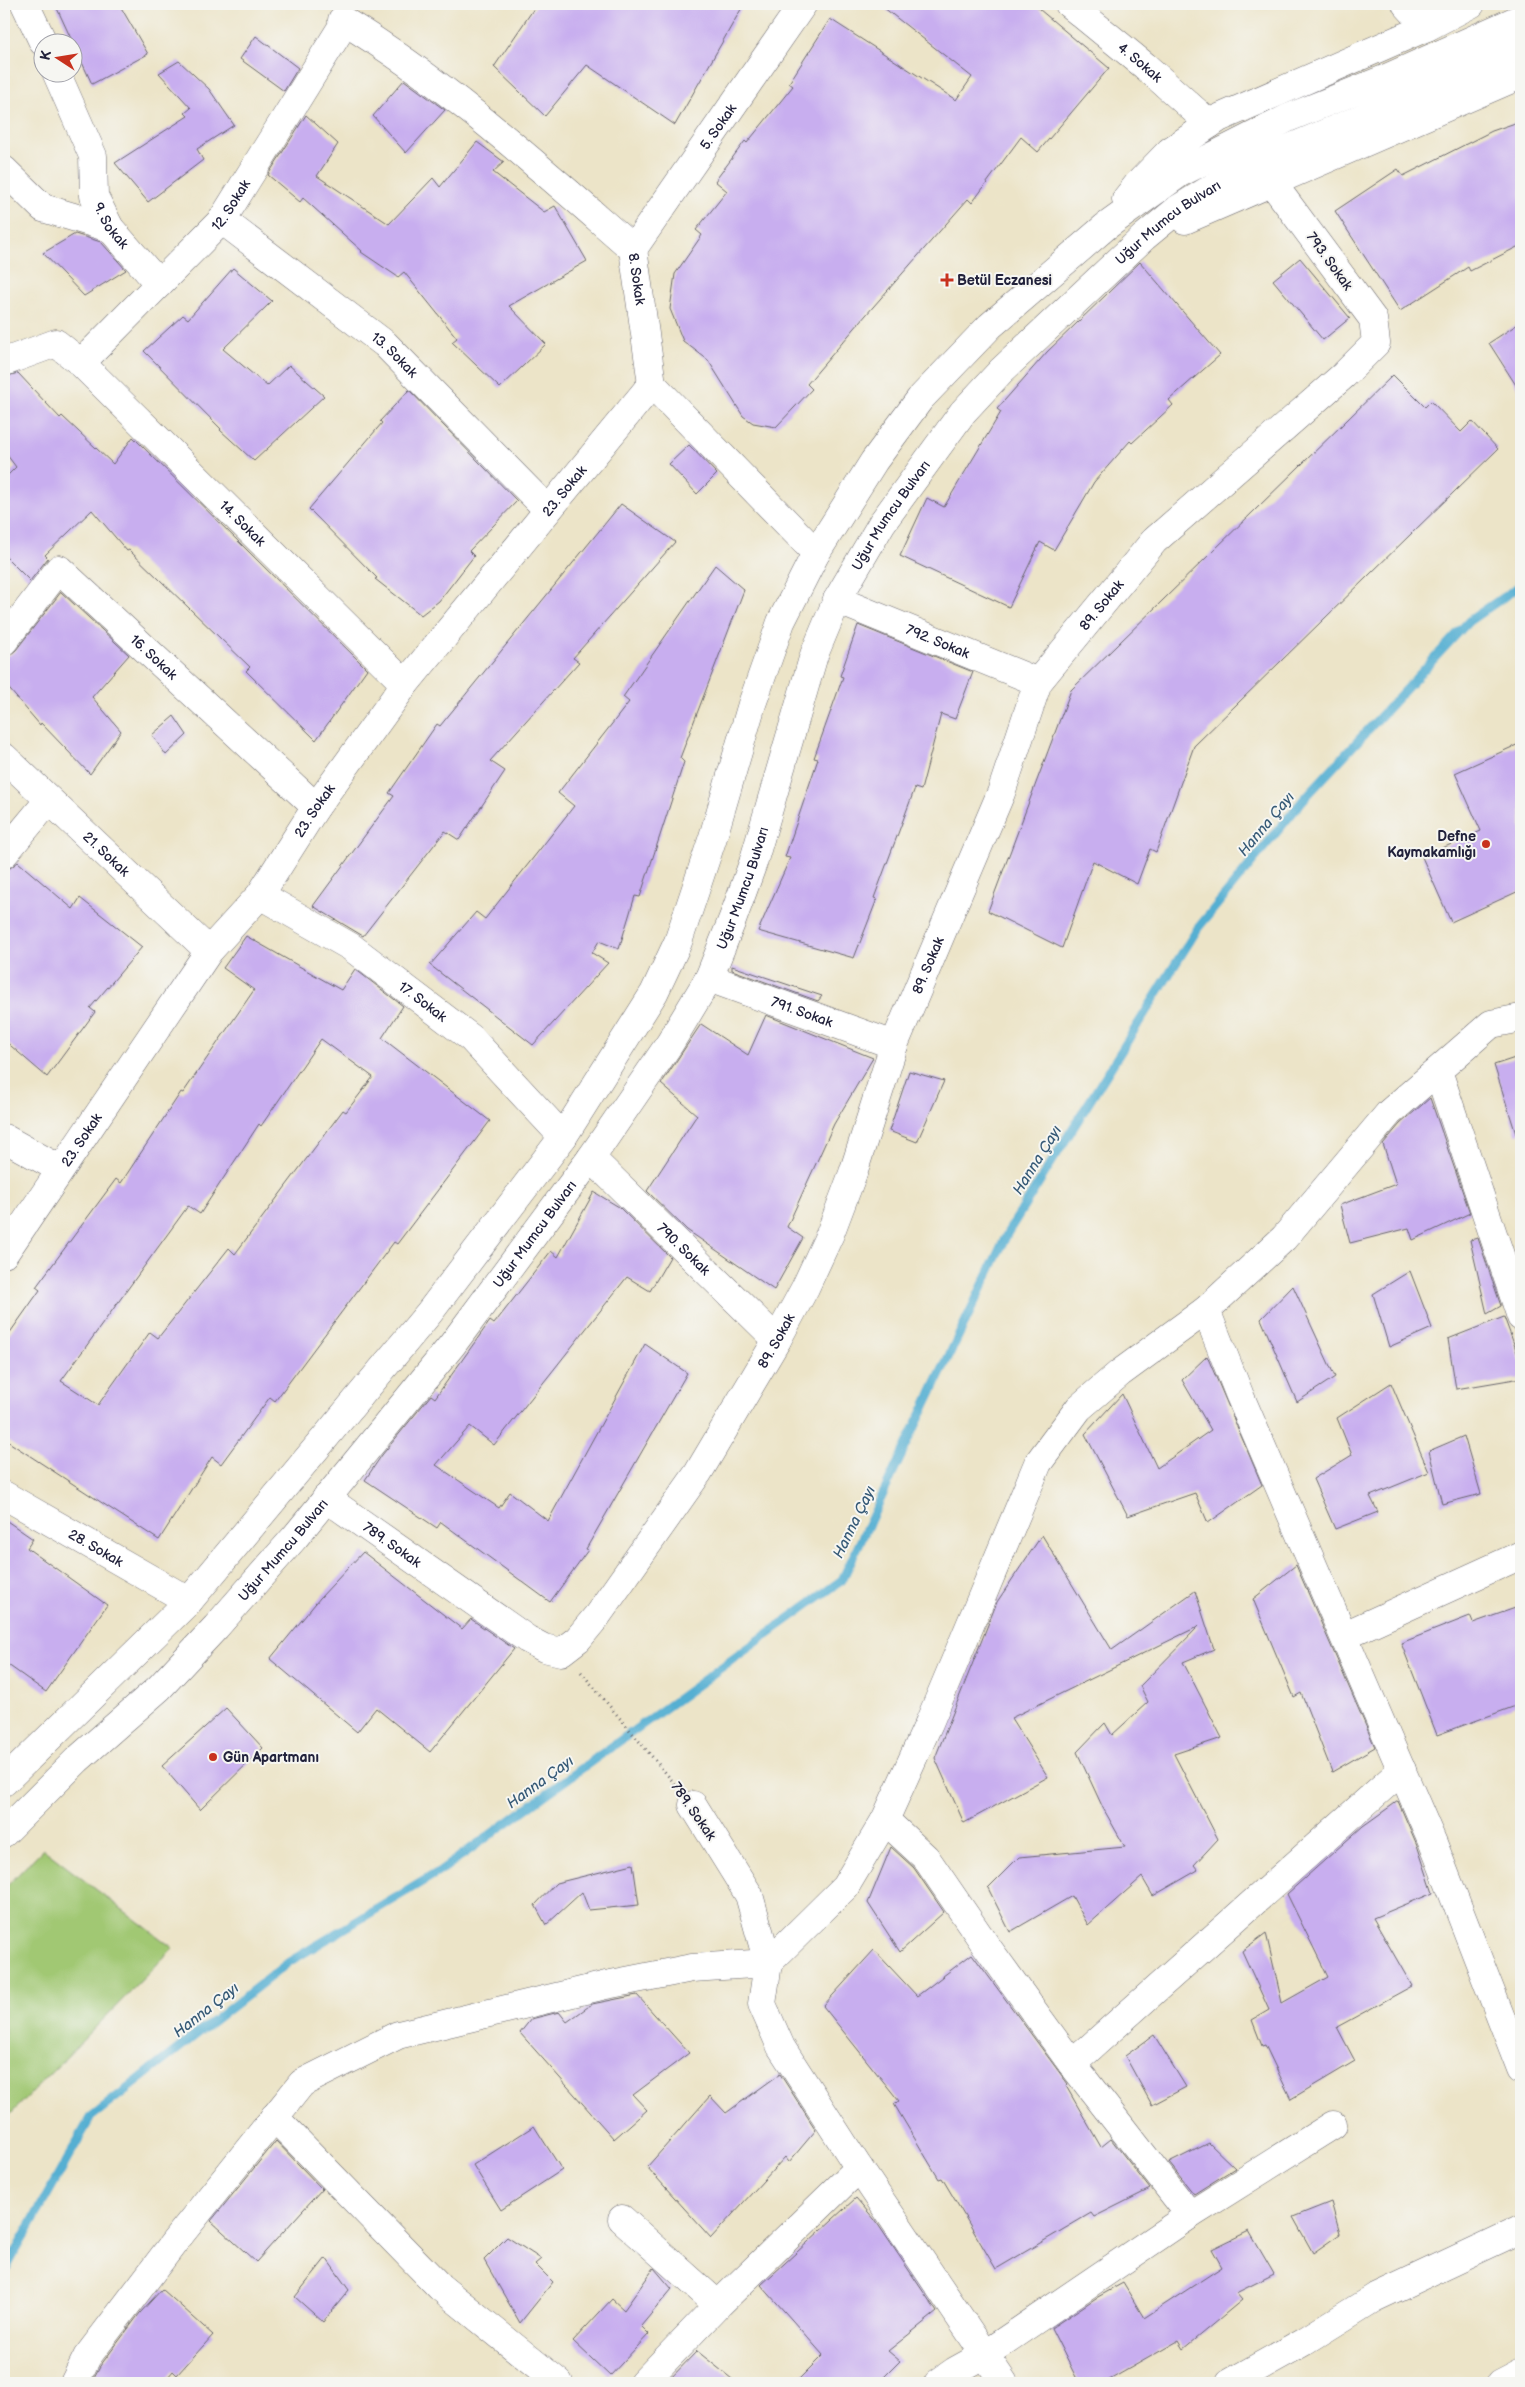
<svg xmlns="http://www.w3.org/2000/svg" width="1525" height="2387" font-family="'Balsamiq Sans',sans-serif">
  <style>
    .green { fill: #a1c873; stroke: #627557 }
    .lines { fill: none; stroke-linecap: round; stroke-linejoin: round }
    .stream { stroke: #54afd2; stroke-width: 9 }
    .building { fill: #c8aeef; fill-rule: evenodd }
    .minor-casing { stroke: #69666c; stroke-width: 29 }
    .major-casing { stroke: #69666c; stroke-width: 29 }
    .path { stroke: #69666c; stroke-width: 3; stroke-dasharray: 1 4; stroke-linecap: butt }
    .minor { stroke: #fff; stroke-width: 28 }
    .major { stroke: #fff; stroke-width: 28 }
    .poi-dot { fill: #c8321e; stroke: #f6f6f2; stroke-width: 2 }
    .labels { text-anchor: middle; stroke-width: 4; stroke-linejoin: round; paint-order: stroke }
    .street-label { font-size: 14px; fill: #22223b; stroke: #f6f6f2 }
    .poi-label { font-size: 14px; font-weight: bold; fill: #22223b; stroke: #f6f6f2; text-anchor: start }
    .water-label { font-size: 15px; font-style: italic; fill: #365a77; stroke: #f6f6f2 }
  </style>
  <rect width="100%" height="100%" fill="#f6f6f2"/>
  <filter id="ink" filterUnits="userSpaceOnUse"><feTurbulence type="fractalNoise" baseFrequency=".02" numOctaves="2"/><feDisplacementMap in="SourceGraphic" scale="10" xChannelSelector="R" yChannelSelector="G"/><feConvolveMatrix kernelMatrix="1 2 1 2 8 2 1 2 1" color-interpolation-filters="sRGB"/></filter>
  <filter id="wash" filterUnits="userSpaceOnUse"><feTurbulence type="fractalNoise" baseFrequency=".0096" numOctaves="4" result="noise"/><feDisplacementMap in="SourceGraphic" scale="20" xChannelSelector="R" yChannelSelector="G"/><feGaussianBlur stdDeviation="1.12" result="paint"/><feColorMatrix in="noise" values="0 0 0 0 0 0 0 0 0 0 0 0 0 0 0 0 0 1.4 0 .05"/><feComposite in="paint" operator="in"/></filter>
  <g filter="url(#wash)">
    <rect width="100%" height="100%" fill="#ece4c8"/>
    <!-- green -->
    <path class="green" d="M 43,1849 L 173,1948 L 4,2121 L 4,1889 Z"/>
    <g class="lines">
      <!-- stream -->
      <path class="stream" d="M 4,2272 L 91,2117 L 289,1962 L 440,1871 L 842,1580 L 1008,1232 L 1198,928 L 1303,800 L 1469,621 L 1521,585"/>
    </g>
    <g id="blocks">
      <!-- building -->
      <path class="building" d="M 55,4 L 119,4 L 148,54 L 92,84 Z
        M 537,4 L 744,4 L 675,125 L 587,65 L 545,116 L 494,67 Z
        M 879,4 L 1033,4 L 1109,68 L 1038,152 L 1021,137 L 972,203 L 968,199 L 866,315 L 807,384 L 812,389 L 776,427 L 753,423 L 743,416 L 708,360 L 683,341 L 670,309 L 675,274 L 702,235 L 696,230 L 727,191 L 715,181 L 745,141 L 747,143 L 793,86 L 789,83 L 830,19 L 956,100 L 972,77 Z
        M 256,36 L 298,68 L 284,91 L 240,59 Z
        M 179,61 L 209,89 L 234,125 L 197,149 L 203,160 L 148,202 L 115,163 L 188,116 L 185,113 L 191,108 L 159,73 Z
        M 404,80 L 445,110 L 406,153 L 373,116 Z
        M 306,115 L 338,144 L 317,176 L 389,224 L 433,178 L 440,187 L 477,142 L 504,162 L 493,172 L 544,212 L 555,206 L 587,261 L 509,306 L 546,344 L 500,388 L 452,342 L 457,338 L 404,272 L 398,277 L 361,252 L 362,251 L 303,198 L 300,202 L 268,175 Z
        M 1521,121 L 1521,245 L 1470,271 L 1468,267 L 1400,311 L 1335,211 L 1398,169 L 1403,176 L 1492,131 Z
        M 75,234 L 101,242 L 126,270 L 84,296 L 43,253 Z
        M 1300,258 L 1350,318 L 1323,340 L 1273,280 Z
        M 1140,262 L 1220,355 L 1169,400 L 1173,405 L 1132,443 L 1130,441 L 1094,482 L 1054,550 L 1040,542 L 1009,607 L 900,556 L 927,498 L 944,507 L 1001,412 L 997,409 L 1047,352 Z
        M 233,268 L 272,301 L 223,349 L 267,386 L 289,365 L 324,396 L 254,461 L 220,430 L 221,429 L 144,351 L 183,315 L 188,319 Z
        M 1521,322 L 1521,393 L 1489,343 Z
        M 18,373 L 60,418 L 62,416 L 113,464 L 133,437 L 367,669 L 316,740 L 246,671 L 250,667 L 129,550 L 127,551 L 92,510 L 45,555 L 48,558 L 30,581 L 4,555 L 4,479 L 16,467 L 4,451 L 4,377 Z
        M 1393,375 L 1425,407 L 1431,401 L 1461,432 L 1472,421 L 1498,449 L 1194,746 L 1156,852 L 1150,849 L 1137,884 L 1093,861 L 1062,948 L 988,911 L 1071,690 Z
        M 409,390 L 517,501 L 469,551 L 474,556 L 439,601 L 421,615 L 375,579 L 377,578 L 309,509 L 382,423 L 380,421 Z
        M 689,445 L 717,474 L 697,494 L 669,464 Z
        M 621,504 L 675,542 L 573,658 L 579,662 L 490,761 L 505,771 L 459,840 L 445,831 L 363,936 L 313,906 L 394,796 L 389,793 L 437,724 L 440,726 Z
        M 715,565 L 744,590 L 680,758 L 684,762 L 640,897 L 635,896 L 619,949 L 599,941 L 592,953 L 608,963 L 533,1045 L 430,965 L 476,912 L 485,919 L 574,806 L 558,793 L 629,702 L 623,697 Z
        M 61,592 L 129,655 L 92,697 L 121,731 L 90,774 L 41,723 L 40,725 L 4,683 L 4,656 L 10,655 L 16,650 Z
        M 858,625 L 973,672 L 955,719 L 941,714 L 921,790 L 915,788 L 874,898 L 877,899 L 854,958 L 758,931 L 790,858 L 785,857 L 818,759 L 814,758 L 843,677 L 840,676 Z
        M 174,716 L 187,735 L 166,755 L 152,735 Z
        M 1521,743 L 1521,890 L 1451,922 L 1422,857 L 1481,831 L 1455,773 Z
        M 18,862 L 73,909 L 80,898 L 142,947 L 90,1008 L 95,1012 L 47,1077 L 4,1040 L 4,869 L 10,868 Z
        M 246,936 L 341,990 L 355,969 L 403,1006 L 382,1038 L 490,1121 L 397,1244 L 394,1242 L 275,1401 L 270,1397 L 221,1464 L 212,1457 L 159,1540 L 4,1439 L 4,1341 L 40,1290 L 36,1287 L 116,1179 L 121,1183 L 181,1092 L 183,1093 L 254,990 L 223,968 ZM 321,1039 L 373,1077 L 346,1112 L 343,1110 L 235,1254 L 229,1248 L 158,1338 L 150,1332 L 98,1405 L 61,1381 L 188,1206 L 200,1214 L 259,1124 L 261,1126 Z
        M 732,966 L 822,996 L 818,1001 L 732,970 Z
        M 766,1015 L 873,1058 L 834,1124 L 787,1227 L 803,1238 L 774,1290 L 687,1230 L 647,1191 L 697,1115 L 661,1084 L 701,1024 L 748,1055 Z
        M 1521,1056 L 1521,1133 L 1516,1134 L 1494,1065 Z
        M 909,1071 L 944,1081 L 917,1142 L 889,1131 Z
        M 1430,1098 L 1470,1213 L 1413,1240 L 1409,1228 L 1350,1243 L 1340,1205 L 1396,1184 L 1383,1144 L 1400,1124 Z
        M 594,1192 L 619,1207 L 670,1257 L 650,1291 L 627,1277 L 494,1445 L 470,1426 L 436,1465 L 499,1508 L 510,1492 L 548,1521 L 645,1344 L 687,1373 L 586,1549 L 588,1550 L 550,1602 L 441,1522 L 437,1528 L 365,1480 L 382,1455 L 431,1395 L 435,1398 L 490,1321 L 494,1324 L 551,1251 L 558,1257 Z
        M 1478,1238 L 1501,1306 L 1487,1314 L 1470,1240 Z
        M 1410,1271 L 1432,1328 L 1389,1347 L 1373,1294 Z
        M 1293,1286 L 1335,1377 L 1297,1402 L 1261,1319 Z
        M 1504,1317 L 1521,1363 L 1521,1378 L 1456,1389 L 1448,1339 Z
        M 1207,1356 L 1262,1485 L 1208,1523 L 1195,1493 L 1128,1516 L 1085,1434 L 1122,1394 L 1157,1468 L 1211,1430 L 1182,1380 Z
        M 1391,1383 L 1429,1472 L 1370,1496 L 1378,1512 L 1335,1529 L 1313,1479 L 1352,1455 L 1337,1418 Z
        M 1464,1436 L 1481,1494 L 1442,1504 L 1429,1451 Z
        M 4,1519 L 33,1539 L 27,1548 L 107,1605 L 46,1692 L 4,1662 Z
        M 1042,1535 L 1112,1650 L 1195,1591 L 1214,1649 L 1183,1662 L 1222,1738 L 1174,1754 L 1218,1839 L 1194,1865 L 1198,1870 L 1153,1896 L 1142,1877 L 1088,1925 L 1072,1896 L 1010,1932 L 988,1888 L 1019,1857 L 1125,1847 L 1103,1808 L 1077,1752 L 1105,1723 L 1112,1735 L 1148,1702 L 1140,1686 L 1199,1626 L 1011,1718 L 1048,1777 L 964,1823 L 935,1758 L 997,1602 Z
        M 363,1552 L 462,1629 L 471,1619 L 514,1649 L 430,1752 L 376,1708 L 357,1732 L 270,1659 L 320,1598 Z
        M 1296,1565 L 1375,1747 L 1332,1772 L 1301,1693 L 1294,1697 L 1253,1599 Z
        M 1521,1606 L 1521,1704 L 1437,1735 L 1401,1643 L 1470,1616 L 1473,1623 Z
        M 226,1708 L 263,1748 L 200,1810 L 162,1766 Z
        M 1398,1801 L 1417,1845 L 1433,1893 L 1373,1918 L 1412,1986 L 1337,2027 L 1355,2061 L 1291,2099 L 1265,2045 L 1262,2046 L 1252,2020 L 1269,2010 L 1242,1951 L 1266,1933 L 1282,2003 L 1328,1977 L 1287,1894 L 1363,1826 Z
        M 891,1847 L 914,1868 L 944,1912 L 900,1952 L 868,1903 Z
        M 633,1864 L 639,1905 L 589,1910 L 582,1892 L 546,1925 L 535,1905 L 556,1883 Z
        M 874,1950 L 917,1996 L 972,1954 L 1068,2084 L 1066,2086 L 1101,2147 L 1111,2139 L 1150,2189 L 1094,2217 L 1091,2213 L 996,2269 L 942,2178 L 939,2179 L 894,2104 L 899,2101 L 823,2006 Z
        M 637,1995 L 689,2053 L 633,2095 L 647,2110 L 614,2139 L 520,2033 L 531,2019 L 559,2012 L 567,2022 L 592,2004 Z
        M 1154,2035 L 1186,2087 L 1152,2105 L 1125,2056 Z
        M 780,2074 L 816,2130 L 789,2162 L 785,2157 L 711,2238 L 647,2167 L 710,2096 L 726,2113 Z
        M 534,2126 L 562,2170 L 501,2210 L 473,2165 Z
        M 276,2141 L 322,2189 L 256,2262 L 211,2221 Z
        M 1209,2143 L 1235,2168 L 1194,2194 L 1169,2163 Z
        M 856,2198 L 875,2220 L 937,2312 L 888,2351 L 900,2361 L 878,2383 L 795,2383 L 823,2355 L 761,2285 Z
        M 1331,2202 L 1340,2234 L 1313,2253 L 1293,2217 Z
        M 1249,2231 L 1274,2274 L 1236,2293 L 1242,2300 L 1183,2349 L 1178,2341 L 1104,2383 L 1079,2383 L 1051,2328 L 1096,2298 L 1123,2283 L 1144,2318 L 1222,2267 L 1212,2249 Z
        M 507,2237 L 541,2259 L 535,2264 L 553,2282 L 520,2323 L 484,2260 Z
        M 326,2258 L 349,2290 L 323,2322 L 295,2297 Z
        M 654,2268 L 672,2289 L 641,2326 L 649,2334 L 610,2376 L 573,2341 L 612,2299 L 624,2310 Z
        M 162,2289 L 213,2335 L 177,2375 L 173,2371 L 163,2383 L 91,2383 L 100,2366 L 140,2313 Z
        M 697,2351 L 737,2383 L 666,2383 Z"/>
    </g>
  </g>
  <g filter="url(#ink)">
    <use href="#blocks" fill-opacity="0" stroke="#69666c" stroke-width="1"/>
    <g class="lines">
      <defs>
        <g id="minor">
          <path d="M 25,4 L 43,42"/>
          <path d="M 1406,4 L 1427,27"/>
          <path id="s1" d="M 342,20 C 448,84 540,168 633,249 L 652,384 L 816,553"/>
          <path id="s2" d="M 56,72 L 93,156 L 94,196 L 110,228 L 159,284"/>
          <path d="M 4,170 L 43,208 L 110,228"/>
          <path id="s3" d="M 222,220 L 385,344 L 548,510"/>
          <path id="s4" d="M 633,249 L 803,4"/>
          <path id="s5" d="M 4,362 L 56,343 L 81,363 L 405,684"/>
          <path id="s6" d="M 81,363 L 222,220 L 345,22"/>
          <path id="s7" d="M 837,600 L 1038,682"/>
          <path id="s8" d="M 4,641 L 59,569 L 316,807"/>
          <path id="s9" d="M 4,757 L 209,951"/>
          <path d="M 4,854 L 49,800"/>
          <path id="s10" d="M 260,895 L 351,947 L 471,1038 L 563,1137"/>
          <path id="s11" d="M 709,978 L 894,1045"/>
          <path d="M 1438,1071 L 1521,1317"/>
          <path d="M 4,1138 L 60,1169"/>
          <path id="s12" d="M 591,1158 L 777,1340"/>
          <path id="s13" d="M 4,1254 L 209,951 L 260,895 L 316,807 L 405,684 L 652,384"/>
          <path d="M 1206,1310 L 1240,1396 L 1433,1843 L 1521,2069"/>
          <path id="s14" d="M 4,1495 L 189,1601"/>
          <path id="s15" d="M 326,1498 L 527,1639 L 544,1648 L 561,1652 L 578,1639 L 597,1616 L 698,1473 L 777,1340 L 805,1288 L 830,1234 L 853,1173 L 894,1045 L 1001,793 L 1038,682 L 1154,541 L 1344,375 L 1376,343 L 1373,319 L 1273,184"/>
          <path d="M 1345,1635 L 1521,1555"/>
          <path d="M 693,1805 L 749,1895 L 768,1963 L 762,2004 L 781,2047 L 859,2168 L 1004,2383"/>
          <path d="M 885,1820 L 926,1858 L 985,1944 L 1072,2064 L 1190,2215"/>
          <path d="M 1072,2064 L 1402,1770"/>
          <path d="M 274,2117 L 440,2287 L 559,2383"/>
          <path d="M 622,2219 L 718,2305"/>
          <path d="M 74,2383 L 87,2357 L 176,2240 L 302,2083 L 398,2035 L 606,1985 L 692,1968 L 768,1963 L 845,1887 L 885,1820 L 929,1723 L 1038,1463 L 1079,1408 L 1120,1373 L 1206,1310 L 1284,1238 L 1389,1113 L 1491,1024 L 1521,1018"/>
          <path d="M 643,2383 L 718,2305 L 859,2168"/>
          <path d="M 938,2383 L 955,2371 L 984,2355 L 1190,2215 L 1333,2125"/>
          <path d="M 1230,2383 L 1305,2341 L 1374,2298 L 1521,2229"/>
          <path d="M 1500,2383 L 1521,2372"/>
        </g>
        <g id="major">
          <path id="s16" d="M 1069,4 L 1145,66 L 1210,124"/>
          <path d="M 1126,199 L 1138,184 L 1170,151 L 1219,118 L 1427,27 L 1471,4"/>
          <path d="M 1185,220 L 1521,75"/>
          <path d="M 4,1782 L 189,1601 L 429,1313 L 563,1137 L 654,993 L 678,942 L 713,837 L 752,704 L 781,622 L 816,553 L 874,461 L 920,399 L 990,326 L 1105,227 L 1180,173 L 1288,118 L 1382,80 L 1521,18"/>
          <path id="s17" d="M 4,1833 L 77,1760 L 159,1688 L 216,1627 L 295,1537 L 452,1345 L 591,1158 L 670,1043 L 709,978 L 733,918 L 753,863 L 814,655 L 837,600 L 882,523 L 963,412 L 1001,371 L 1144,237 L 1178,209 L 1251,164 L 1357,120 L 1521,45"/>
        </g>
      </defs>
      <!-- minor casing -->
      <use href="#minor" class="minor-casing"/>
      <!-- major casing -->
      <use href="#major" class="major-casing"/>
      <!-- path -->
      <path class="path" d="M 581,1672 L 675,1784"/>
      <!-- minor -->
      <use href="#minor" class="minor"/>
      <!-- major -->
      <use href="#major" class="major"/>
    </g>
  </g>
  <!-- markers -->
  <g class="poi-dot">
    <path d="M944.5 272.5h5v5h5v5h-5v5h-5v-5h-5v-5h5z"/>
    <circle cx="1486" cy="844" r="5"/>
    <circle cx="213" cy="1757" r="5"/>
  </g>
  <g class="labels">
    <!-- street labels -->
    <g class="street-label">
      <text dy="5" stroke="none"><textPath href="#s16" startOffset="92">4. Sokak</textPath></text>
      <text dy="5" stroke="none"><textPath href="#s4" startOffset="149">5. Sokak</textPath></text>
      <text dy="5" stroke="none"><textPath href="#s6" startOffset="218">12. Sokak</textPath></text>
      <text dy="5" stroke="none"><textPath href="#s17" startOffset="2018">Uğur Mumcu Bulvarı</textPath></text>
      <text dy="5" stroke="none"><textPath href="#s2" startOffset="166">9. Sokak</textPath></text>
      <text transform="translate(1330 261) rotate(54)" y="5">793. Sokak</text>
      <text dy="5" stroke="none"><textPath href="#s1" startOffset="401">8. Sokak</textPath></text>
      <text dy="5" stroke="none"><textPath href="#s3" startOffset="219">13. Sokak</textPath></text>
      <text dy="5" stroke="none"><textPath href="#s13" startOffset="948">23. Sokak</textPath></text>
      <text dy="5" stroke="none"><textPath href="#s17" startOffset="1612">Uğur Mumcu Bulvarı</textPath></text>
      <text dy="5" stroke="none"><textPath href="#s5" startOffset="315">14. Sokak</textPath></text>
      <text dy="5" stroke="none"><textPath href="#s15" startOffset="1472">89. Sokak</textPath></text>
      <text dy="5" stroke="none"><textPath href="#s7" startOffset="109">792. Sokak</textPath></text>
      <text dy="5" stroke="none"><textPath href="#s8" startOffset="220">16. Sokak</textPath></text>
      <text dy="5" stroke="none"><textPath href="#s13" startOffset="542">23. Sokak</textPath></text>
      <text dy="5" stroke="none"><textPath href="#s9" startOffset="141">21. Sokak</textPath></text>
      <text dy="5" stroke="none"><textPath href="#s17" startOffset="1208">Uğur Mumcu Bulvarı</textPath></text>
      <text dy="5" stroke="none"><textPath href="#s15" startOffset="1068">89. Sokak</textPath></text>
      <text dy="5" stroke="none"><textPath href="#s10" startOffset="195">17. Sokak</textPath></text>
      <text dy="5" stroke="none"><textPath href="#s11" startOffset="99">791. Sokak</textPath></text>
      <text dy="5" stroke="none"><textPath href="#s13" startOffset="138">23. Sokak</textPath></text>
      <text dy="5" stroke="none"><textPath href="#s17" startOffset="802">Uğur Mumcu Bulvarı</textPath></text>
      <text dy="5" stroke="none"><textPath href="#s12" startOffset="130">790. Sokak</textPath></text>
      <text dy="5" stroke="none"><textPath href="#s15" startOffset="662">89. Sokak</textPath></text>
      <text dy="5" stroke="none"><textPath href="#s15" startOffset="81">789. Sokak</textPath></text>
      <text dy="5" stroke="none"><textPath href="#s14" startOffset="106">28. Sokak</textPath></text>
      <text dy="5" stroke="none"><textPath href="#s17" startOffset="398">Uğur Mumcu Bulvarı</textPath></text>
      <text transform="translate(694 1811) rotate(55)" y="5">789. Sokak</text>
    </g>
    <!-- poi labels -->
    <g class="poi-label">
      <text x="957" y="285">Betül Eczanesi</text>
      <text x="1476" y="841" text-anchor="end">Defne<tspan x="1476" dy="16">Kaymakamlığı</tspan></text>
      <text x="223" y="1762">Gün Apartmanı</text>
    </g>
    <!-- water labels -->
    <g class="water-label">
      <text transform="translate(1266 824) rotate(-50)" y="5">Hanna Çayı</text>
      <text transform="translate(1037 1160) rotate(-58)" y="5">Hanna Çayı</text>
      <text transform="translate(854 1522) rotate(-64)" y="5">Hanna Çayı</text>
      <text transform="translate(540 1782) rotate(-36)" y="5">Hanna Çayı</text>
      <text transform="translate(206 2010) rotate(-38)" y="5">Hanna Çayı</text>
    </g>
  </g>
  <!-- margin -->
  <rect width="1525" height="2387" fill="none" stroke="#f6f6f2" stroke-width="20"/>
  <!-- north arrow -->
  <g transform="translate(58 58) rotate(282)"><circle r="24" fill="#f6f6f2" stroke="#a1a1a9"/>
  <path d="M0-4L9 19L0 12L-9 19Z" fill="#c8321e"/>
  <text y="-8" font-size="14" font-weight="bold" text-anchor="middle" fill="#22223b">K</text>
  </g>
</svg>
